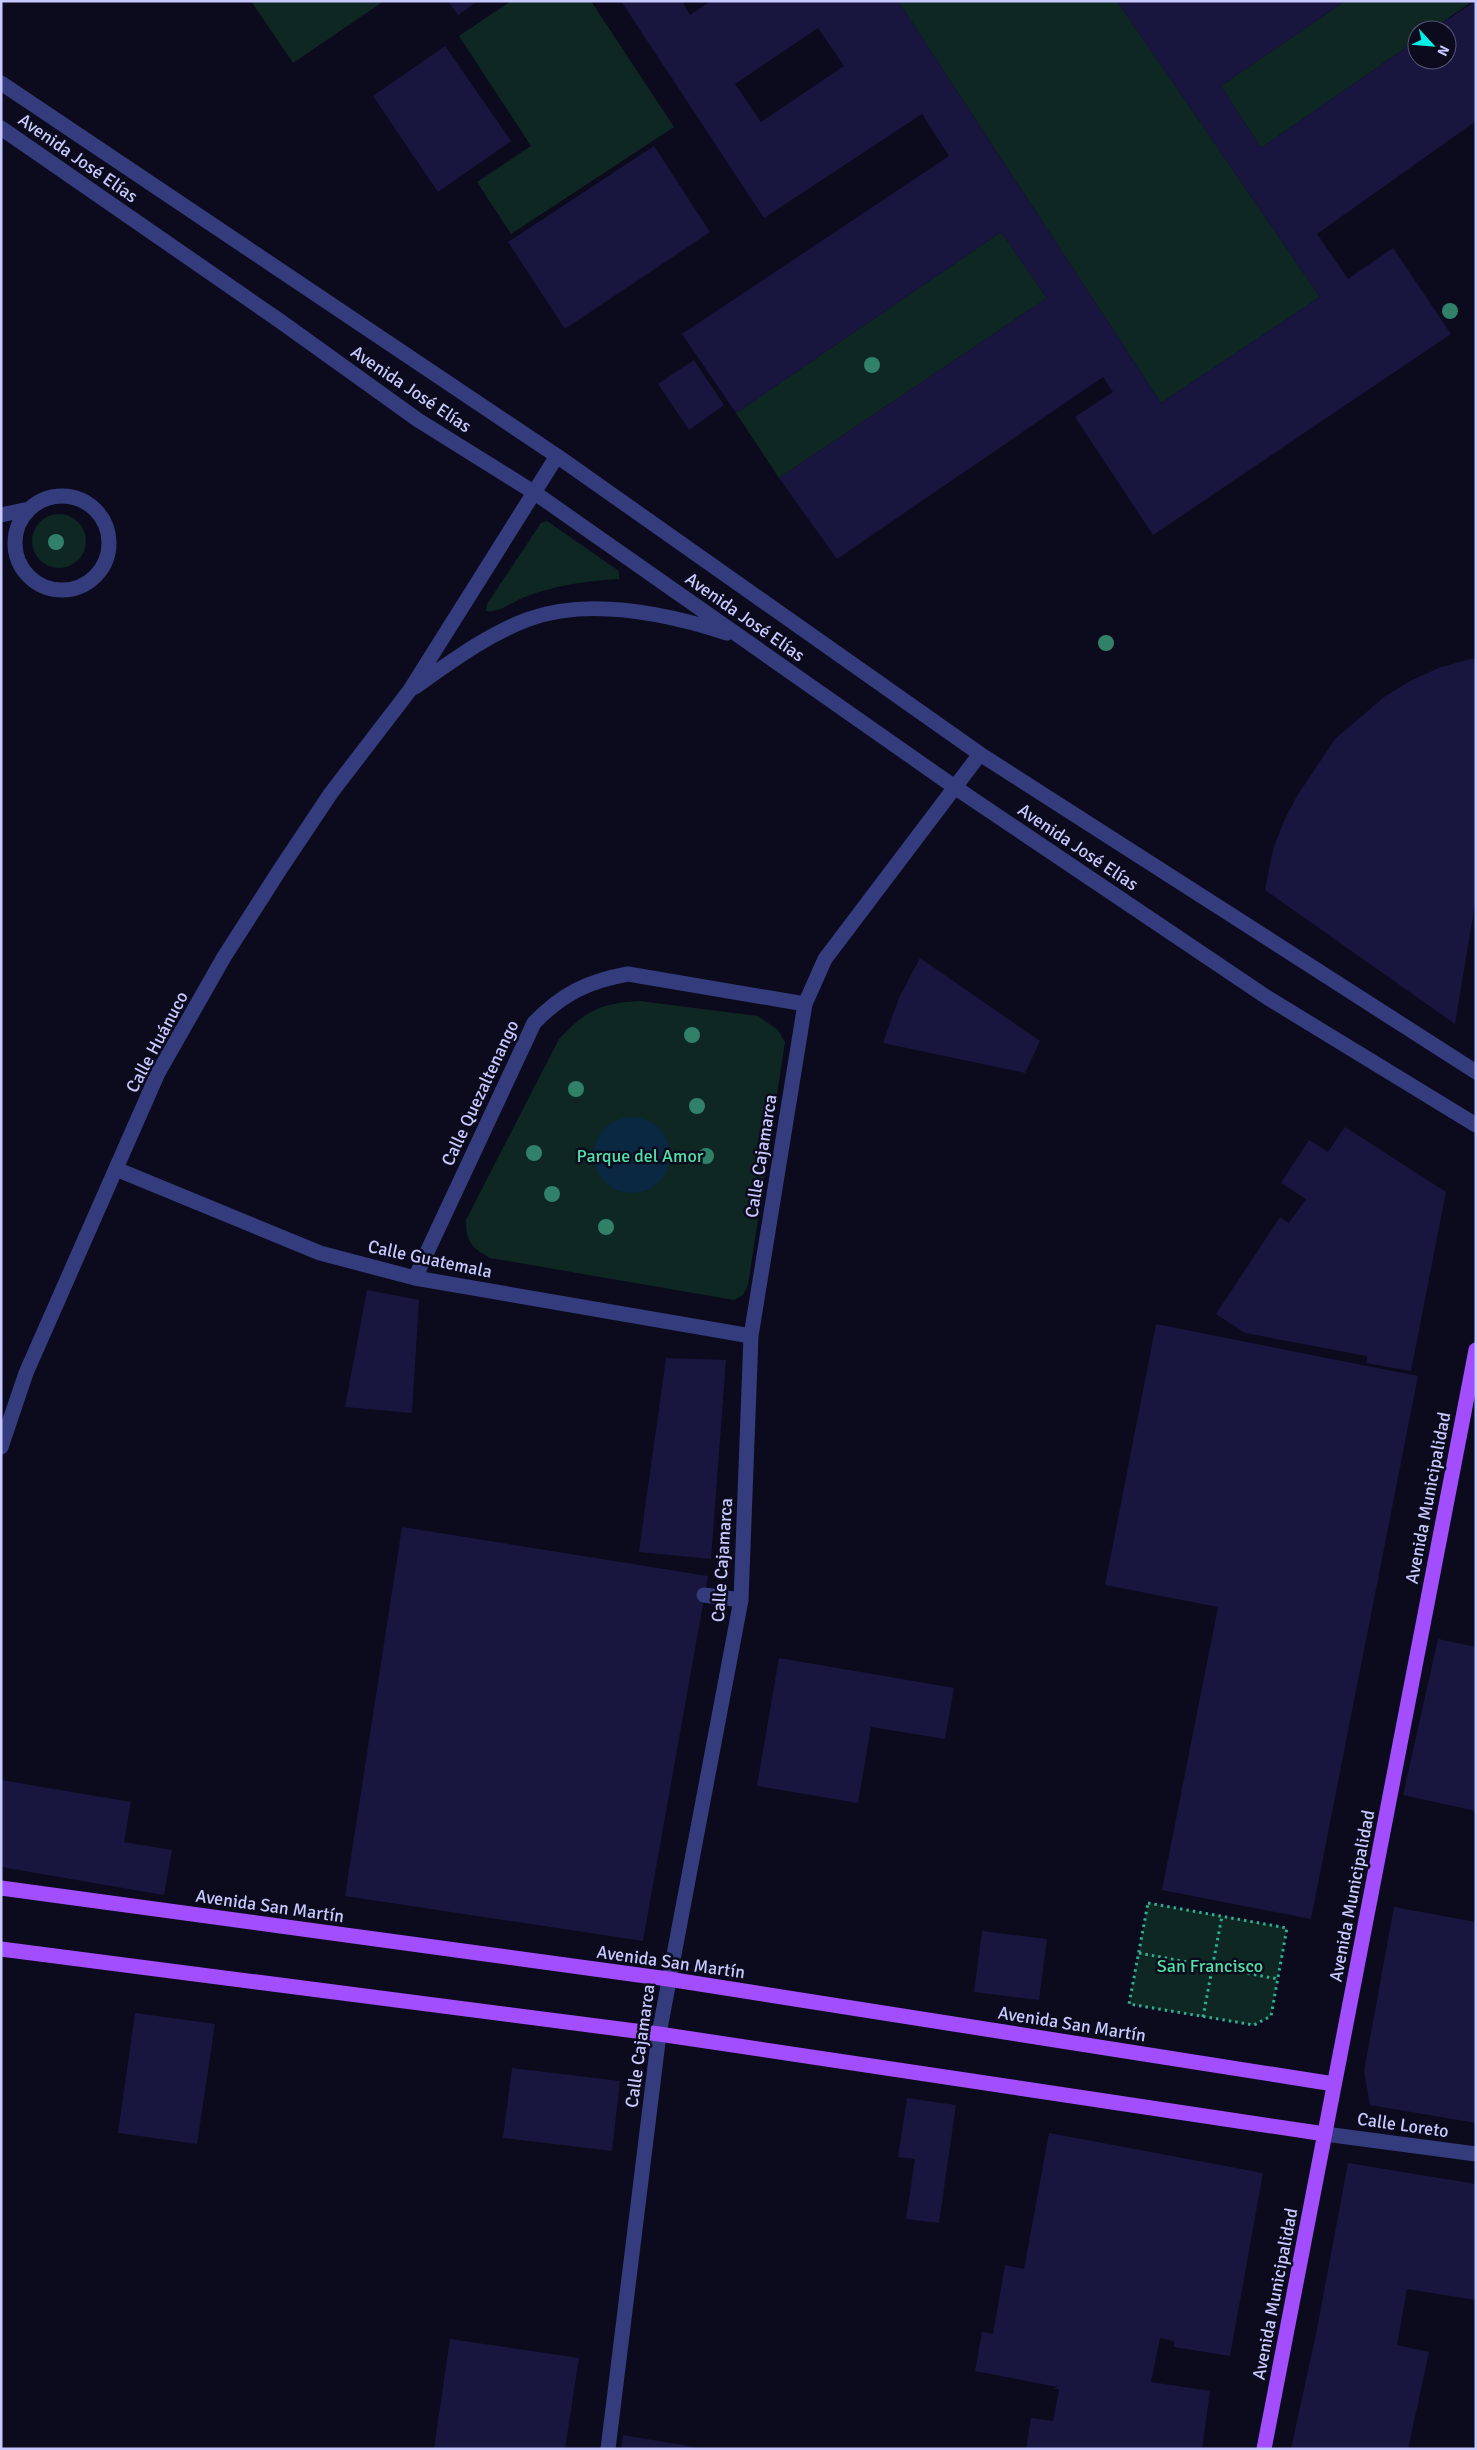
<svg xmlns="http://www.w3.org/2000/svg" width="1477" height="2450" font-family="Signika,sans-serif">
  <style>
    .green { fill: #0e2722 }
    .water { fill: #0a2842 }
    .building { fill: #18163e; fill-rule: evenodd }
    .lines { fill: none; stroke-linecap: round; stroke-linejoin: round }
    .path { stroke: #29b194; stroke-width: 3; stroke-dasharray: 2.5 4; stroke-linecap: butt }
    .minor { stroke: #343c7e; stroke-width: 15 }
    .major { stroke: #a24eff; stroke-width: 15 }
    .tree { fill: #318169 }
    .labels { text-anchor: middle; stroke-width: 5; stroke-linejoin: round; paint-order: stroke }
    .street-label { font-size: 18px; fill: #c7c9ff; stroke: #0b0b1d }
    .park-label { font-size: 18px; fill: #50e1a8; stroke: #0b0b1d }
  </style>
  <rect width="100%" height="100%" fill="#0b0b1d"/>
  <!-- green -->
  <path class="green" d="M 251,1 L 384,1 L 293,63 Z
    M 511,1 L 591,1 L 674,127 L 511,234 L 477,182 L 531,146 L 459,36 Z
    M 898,1 L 1117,1 L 1320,297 L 1161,403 Z
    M 1345,1 L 1473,1 L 1431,30 L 1417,30 L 1417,40 L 1261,148 L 1221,86 Z
    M 1001,232 L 1047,298 L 779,478 L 736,413 Z
    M32 541a27 27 0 1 1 54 0a27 27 0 1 1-54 0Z
    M 547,521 L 619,571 L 619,579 C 586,581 556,585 525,597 C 513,601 498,614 486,611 L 487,604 L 541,523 Z
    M 639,1001 L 758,1016 L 778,1030 L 785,1042 L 748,1285 L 743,1295 L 734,1300 L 490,1258 C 471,1247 466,1242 466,1220 L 559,1039 C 585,1011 601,1003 639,1001 Z
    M 1148,1903 L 1287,1928 L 1271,2016 L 1254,2025 L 1129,2004 Z"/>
  <!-- water -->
  <path class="water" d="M594 1155a38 38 0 1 1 76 0a38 38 0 1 1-76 0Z"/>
  <!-- building -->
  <path class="building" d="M 448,1 L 478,1 L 458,15 Z
    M 621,1 L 682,1 L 690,15 L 711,1 L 898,1 L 1161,403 L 1320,297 L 1117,1 L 1345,1 L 1221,86 L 1261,148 L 1417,40 L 1417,60 L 1447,60 L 1447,30 L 1431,30 L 1476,1 L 1476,121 L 1317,234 L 1348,279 L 1393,248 L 1451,334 L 1153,535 L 1075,417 L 1113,392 L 1103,377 L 837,559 L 779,478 L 1047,298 L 1001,232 L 736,413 L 682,334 L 949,156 L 922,114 L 764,218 ZM 818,28 L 844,66 L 761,122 L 735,84 Z
    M 445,46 L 511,141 L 438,192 L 373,96 Z
    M 654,146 L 710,232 L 565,329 L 508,242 Z
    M 694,360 L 724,405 L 689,430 L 658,384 Z
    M 1471,659 L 1476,659 L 1476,898 L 1455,1024 L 1265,890 L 1273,850 L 1283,823 L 1297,796 L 1335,739 L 1384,697 L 1410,681 L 1441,667 Z
    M 920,958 L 1040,1041 L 1025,1073 L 883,1043 L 899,998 Z
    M 1345,1127 L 1446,1192 L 1411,1371 L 1366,1363 L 1367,1356 L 1245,1333 L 1216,1314 L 1280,1217 L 1289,1223 L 1306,1199 L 1281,1183 L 1309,1140 L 1328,1152 Z
    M 367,1290 L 419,1300 L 412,1413 L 345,1407 Z
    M 1156,1324 L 1418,1376 L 1311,1919 L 1162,1890 L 1218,1607 L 1105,1585 Z
    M 666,1358 L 726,1360 L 711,1559 L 639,1552 Z
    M 402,1527 L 708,1576 L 643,1941 L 345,1896 Z
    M 1438,1639 L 1476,1647 L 1476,1811 L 1403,1795 Z
    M 779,1658 L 954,1688 L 945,1739 L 871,1727 L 858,1803 L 757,1786 Z
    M 1,1780 L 131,1802 L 124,1842 L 172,1850 L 164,1895 L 1,1867 Z
    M 1394,1907 L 1476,1922 L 1476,2123 L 1370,2105 L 1364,2071 Z
    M 982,1931 L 1047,1939 L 1039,2000 L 974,1992 Z
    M 135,2013 L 215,2024 L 197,2144 L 118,2133 Z
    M 512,2068 L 620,2081 L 612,2151 L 503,2138 Z
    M 907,2098 L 956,2105 L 939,2223 L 906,2219 L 915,2159 L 898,2157 Z
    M 1049,2133 L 1263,2173 L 1230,2356 L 1174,2347 L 1174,2341 L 1160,2338 L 1151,2382 L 1210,2391 L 1202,2449 L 1026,2449 L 1031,2418 L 1053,2421 L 1059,2389 L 1053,2389 L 1058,2387 L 975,2371 L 982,2332 L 993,2334 L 1005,2265 L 1024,2269 Z
    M 1348,2163 L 1476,2184 L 1476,2300 L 1407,2289 L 1397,2345 L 1429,2352 L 1408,2449 L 1291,2449 L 1317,2329 Z
    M 450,2339 L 579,2358 L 565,2449 L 434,2449 Z
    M 623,2435 L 700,2448 L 700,2449 L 621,2449 Z"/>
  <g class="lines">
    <!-- path -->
    <path class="path" d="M 1148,1903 L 1287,1928 L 1271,2016 L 1254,2025 L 1129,2004 Z
      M 1139,1953 L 1278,1979
      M 1203,2017 L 1222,1916"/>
    <!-- minor -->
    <path class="minor" d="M 1,83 L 557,456 L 980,754 L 1476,1072
      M 1,128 L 280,321 L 418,420 L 535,493 L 956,788 L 1268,998 L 1476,1125
      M15 543a47 47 0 1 1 94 0a47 47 0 1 1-94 0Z
      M 1,515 L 29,509
      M 415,687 C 452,661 488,634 529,619 C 590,597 668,614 727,633
      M 116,1169 L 320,1253 L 415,1278 L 751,1336
      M 415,1278 L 534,1023 C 562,994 588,981 628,974 L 805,1004
      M 1,1447 L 26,1373 L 158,1073 L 224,957 L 279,871 L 331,793 L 410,690 L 557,456
      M 704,1595 L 741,1600
      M 1325,2134 L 1476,2154
      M 608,2449 L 659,2034 L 741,1600 L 751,1336 L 805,1004 L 825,959 L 980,754"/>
    <!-- major -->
    <path class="major" d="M 1,1888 L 668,1979 L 1334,2084
      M 1,1949 L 659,2034 L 1325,2134
      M 1264,2449 L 1476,1350"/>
  </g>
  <!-- trees -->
  <g class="tree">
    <circle cx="1450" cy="311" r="8"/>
    <circle cx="872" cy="365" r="8"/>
    <circle cx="56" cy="542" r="8"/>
    <circle cx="1106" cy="643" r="8"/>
    <circle cx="692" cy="1035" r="8"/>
    <circle cx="576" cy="1089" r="8"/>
    <circle cx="697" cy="1106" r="8"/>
    <circle cx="534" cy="1153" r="8"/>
    <circle cx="706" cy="1156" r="8"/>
    <circle cx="552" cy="1194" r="8"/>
    <circle cx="606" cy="1227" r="8"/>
  </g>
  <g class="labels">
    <!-- street labels -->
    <g class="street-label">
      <text transform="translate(78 158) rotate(35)" y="6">Avenida José Elías</text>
      <text transform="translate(411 389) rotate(34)" y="6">Avenida José Elías</text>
      <text transform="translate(745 617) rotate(35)" y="6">Avenida José Elías</text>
      <text transform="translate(1078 847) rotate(34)" y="6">Avenida José Elías</text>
      <text transform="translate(157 1042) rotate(-62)" y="6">Calle Huánuco</text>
      <text transform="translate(480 1093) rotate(-65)" y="6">Calle Quezaltenango</text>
      <text transform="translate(761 1156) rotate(-81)" y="6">Calle Cajamarca</text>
      <text transform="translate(430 1259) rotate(12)" y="6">Calle Guatemala</text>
      <text transform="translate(1428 1498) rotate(-79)" y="6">Avenida Municipalidad</text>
      <text transform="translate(722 1560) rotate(-86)" y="6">Calle Cajamarca</text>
      <text transform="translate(1352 1896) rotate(-79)" y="6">Avenida Municipalidad</text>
      <text transform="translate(270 1906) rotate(8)" y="6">Avenida San Martín</text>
      <text transform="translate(671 1962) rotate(8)" y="6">Avenida San Martín</text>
      <text transform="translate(1072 2024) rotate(9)" y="6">Avenida San Martín</text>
      <text transform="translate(640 2046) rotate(-82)" y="6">Calle Cajamarca</text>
      <text transform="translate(1403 2125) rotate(8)" y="6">Calle Loreto</text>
      <text transform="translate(1275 2294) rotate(-79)" y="6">Avenida Municipalidad</text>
    </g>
    <!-- park labels -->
    <g class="park-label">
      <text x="640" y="1162">Parque del Amor</text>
      <text x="1210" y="1972">San Francisco</text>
    </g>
  </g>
  <!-- border -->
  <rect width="1477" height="2450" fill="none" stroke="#c7c9ff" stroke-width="5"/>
  <!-- north arrow -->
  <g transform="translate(1432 45) rotate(116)"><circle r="24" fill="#0b0b1d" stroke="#565777"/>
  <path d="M0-4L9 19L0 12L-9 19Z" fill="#00f2e6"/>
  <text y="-8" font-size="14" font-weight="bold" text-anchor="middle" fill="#c7c9ff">N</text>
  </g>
</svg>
